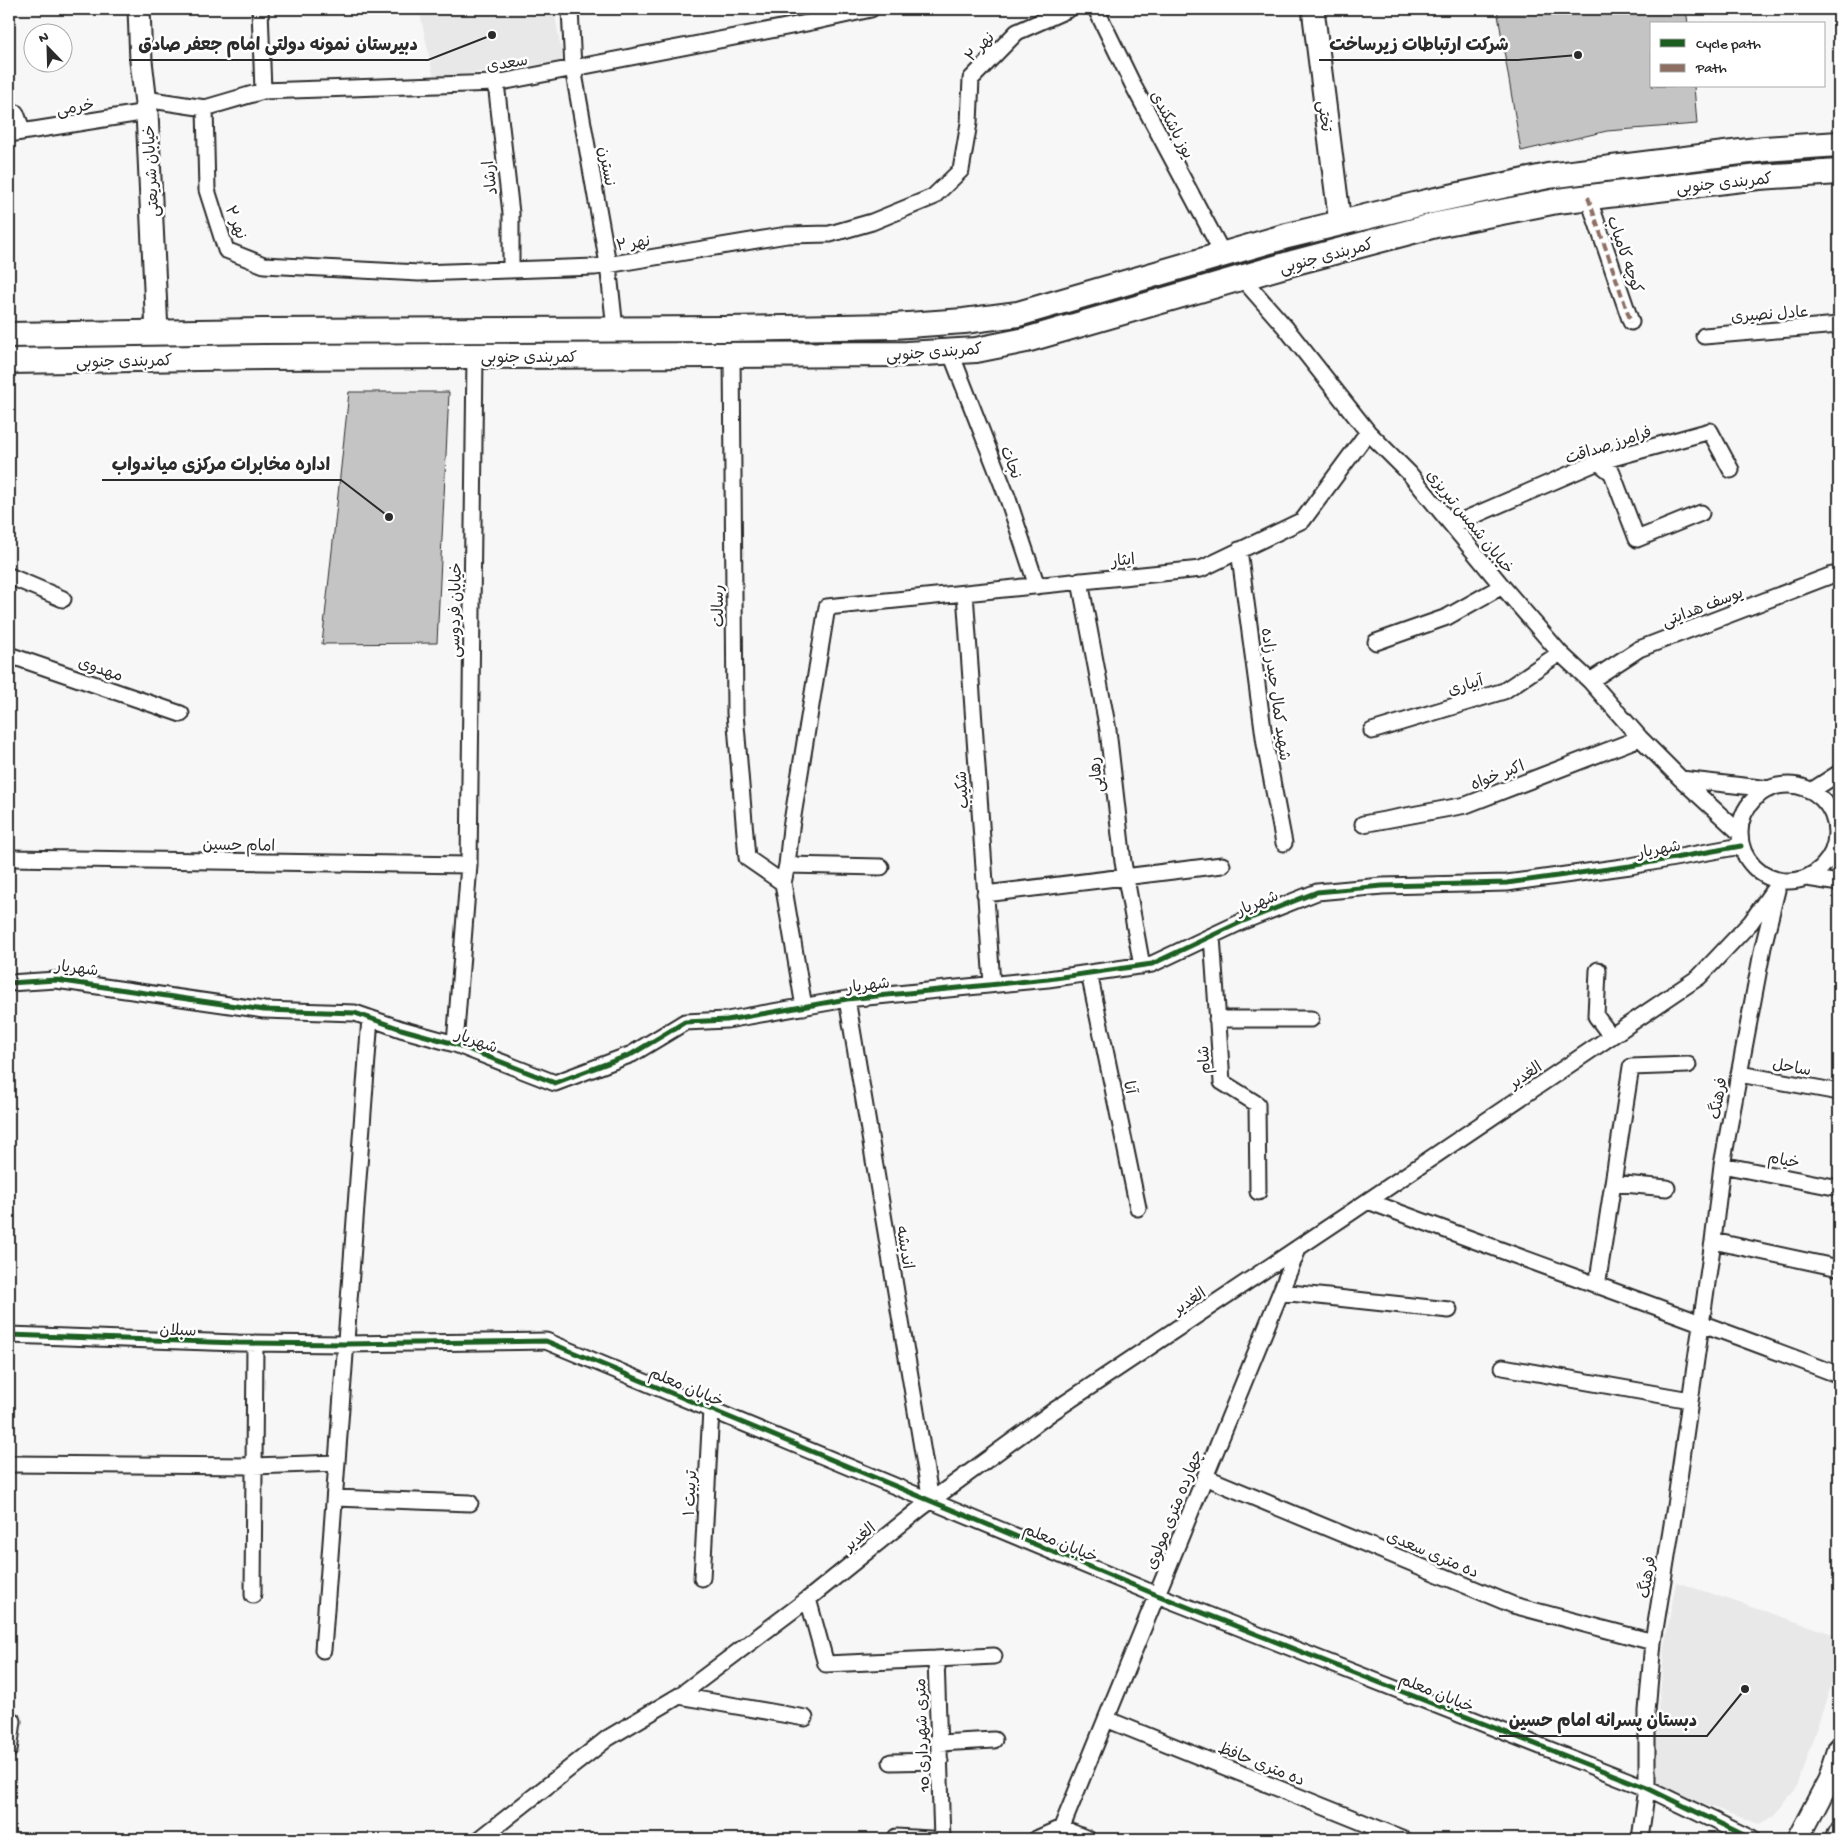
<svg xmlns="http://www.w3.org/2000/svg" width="1848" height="1848" font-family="'Gochi Hand','Playpen Sans Arabic',sans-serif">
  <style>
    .built { fill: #e8e8e8 }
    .building { fill: #c4c4c4; stroke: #2b2b2b }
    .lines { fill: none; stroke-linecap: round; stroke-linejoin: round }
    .street-casing { stroke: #2b2b2b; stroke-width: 19 }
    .secondary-casing { stroke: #2b2b2b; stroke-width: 25 }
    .primary-casing { stroke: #2b2b2b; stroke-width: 28 }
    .street { stroke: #fff; stroke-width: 15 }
    .secondary { stroke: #fff; stroke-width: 21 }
    .primary { stroke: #fff; stroke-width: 24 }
    .quiet { stroke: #8d6e63; stroke-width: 4; stroke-dasharray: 8 4; stroke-linecap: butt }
    .cycleway-casing { stroke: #fff; stroke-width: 8 }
    .cycleway { stroke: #1b5e20; stroke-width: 5 }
    .labels { text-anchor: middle; stroke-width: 5; stroke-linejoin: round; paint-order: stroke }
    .street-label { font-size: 16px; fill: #2b2b2b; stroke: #fff }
    .leader { fill: none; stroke: #2b2b2b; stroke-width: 2 }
    .callout-dot { fill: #2b2b2b; stroke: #fff; stroke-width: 2 }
    .callout-label { font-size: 18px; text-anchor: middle; font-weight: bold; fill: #2b2b2b; stroke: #fff; stroke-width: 5; stroke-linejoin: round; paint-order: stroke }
  </style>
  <rect width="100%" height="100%" fill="#f7f7f7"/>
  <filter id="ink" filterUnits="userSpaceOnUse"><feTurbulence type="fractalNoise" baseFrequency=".02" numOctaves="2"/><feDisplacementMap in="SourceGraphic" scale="10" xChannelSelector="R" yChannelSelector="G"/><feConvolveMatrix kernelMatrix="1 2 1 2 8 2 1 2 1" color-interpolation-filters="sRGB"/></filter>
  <g filter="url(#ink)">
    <!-- built -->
    <path class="built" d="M 419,9 L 554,9 L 563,61 L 434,78 Z
      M 1676,1582 L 1839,1636 L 1839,1661 L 1796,1790 L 1773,1816 L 1761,1825 L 1658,1787 L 1653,1768 L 1665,1642 Z"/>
    <!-- building -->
    <path class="building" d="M 1497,9 L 1686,9 L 1688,24 L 1652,24 L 1652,86 L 1694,86 L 1697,124 L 1607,131 L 1521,151 Z
      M 349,392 L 449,392 L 437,643 L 322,644 Z"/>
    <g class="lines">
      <defs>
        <path id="street" d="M 260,9 L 263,91
          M 570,9 L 573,68 L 608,264 L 615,329
          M 1096,9 L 1134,87 L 1223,254
          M 496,83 L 511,213 L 511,269
          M 145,99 L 205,108 L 263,91 L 496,83 L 817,21 L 871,9
          M 205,108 L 207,190 L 226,250 L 264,265 L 419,273 L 595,267 L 787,235 L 830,234 L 872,222 L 933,197 L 961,170 L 969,123 L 971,79 L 1017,32 L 1069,9
          M 9,110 L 16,113 L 23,132
          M 9,134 L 147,112
          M 1588,197 L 1631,322
          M 1242,278 L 1285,327 L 1368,432 L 1409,473 L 1502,586 L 1560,653 L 1590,681 L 1640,738 L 1681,779 L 1740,833
          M 1704,336 L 1839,325
          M 950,351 L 1008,499 L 1037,586
          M 732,354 L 735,713 L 747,858 L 783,883
          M 1598,462 L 1612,473 L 1637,539 L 1701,513
          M 1452,525 L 1598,462 L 1710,431 L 1731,470
          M 1239,550 L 1265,744 L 1284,843
          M 9,576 L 63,599
          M 1080,581 L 1108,730 L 1123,862 L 1142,966
          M 965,593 L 992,984
          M 1376,642 L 1447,617 L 1502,586
          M 9,655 L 181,714
          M 1590,681 L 1639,649 L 1832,575
          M 1372,731 L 1504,691 L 1560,653
          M 1681,779 L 1770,789
          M1740 833a48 48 0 1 1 96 0a48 48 0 1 1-96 0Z
          M 1811,791 L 1839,773
          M 1363,824 L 1466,805 L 1640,738
          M 9,858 L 469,865
          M 787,865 L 791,828 L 827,607 L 1201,569 L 1303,520 L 1368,432
          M 1807,878 L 1839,883
          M 985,894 L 1222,865
          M 1212,936 L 1222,1082 L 1257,1104 L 1258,1192
          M 1598,970 L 1596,1016 L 1611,1036
          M 1089,973 L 1138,1208
          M 9,983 L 56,980 L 264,1010 L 355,1013 L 401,1029 L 455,1044 L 555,1083 L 632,1054 L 685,1022 L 727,1020 L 847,999 L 1048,979 L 1152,964 L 1241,922 L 1317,892 L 1382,886 L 1507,883 L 1630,866 L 1741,846
          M 847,999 L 931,1501
          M 804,1007 L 783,883 L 787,865 L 881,867
          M 1217,1019 L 1311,1019
          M 455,1044 L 469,865 L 475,356
          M 1739,1074 L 1839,1092
          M 1722,1165 L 1839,1188
          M 1613,1183 L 1667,1188
          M 1368,1201 C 1525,1260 1683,1315 1839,1375
          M 1713,1241 L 1839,1268
          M 1597,1286 L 1631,1067 L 1688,1065
          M 1281,1292 L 1449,1310
          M 9,1335 L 238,1343 L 346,1344 L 546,1341 L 1157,1595 L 1647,1788 L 1752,1839
          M 1503,1367 L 1690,1400
          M 9,1464 L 254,1466 L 337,1463
          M 1205,1477 L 1513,1605 L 1653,1642
          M 335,1498 L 470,1503
          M 702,1578 L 711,1410
          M 253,1595 L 255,1343
          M 808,1599 L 826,1664 L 936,1659 L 942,1839
          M 323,1650 L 370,1018
          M 937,1668 L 936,1659 L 994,1656
          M 679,1696 L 805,1718
          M 1106,1719 L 1404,1839
          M 9,1720 L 13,1721 L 9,1750
          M 939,1743 L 994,1740
          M 891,1762 L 940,1761
          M 896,1837 L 930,1839
          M 480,1839 L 608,1738 L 679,1696 L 808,1599 L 921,1508 L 1052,1412 L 1347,1215 L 1699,977 L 1751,922 L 1779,882
          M 1036,1839 L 1061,1828 L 1088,1839
          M 1057,1839 L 1299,1247
          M 1640,1839 L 1647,1788 L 1647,1711 L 1653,1642 L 1675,1506 L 1713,1241 L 1722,1165 L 1763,947 L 1777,890"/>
        <path id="secondary" d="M 139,9 L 141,61 L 147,112 L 157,333
          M 1313,9 L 1340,223
          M 1798,1839 L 1829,1780 L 1839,1749
          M 1838,1839 L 1839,1833"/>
        <path id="primary" d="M 9,335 L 263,331 L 726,329 L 894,326 L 964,321 L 1018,314 L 1287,236 L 1427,202 L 1548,176 L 1765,149 L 1839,144
          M 9,361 L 263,357 L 907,354 L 976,350 L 1026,340 L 1296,262 L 1436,225 L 1557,201 L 1759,177 L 1839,172"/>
      </defs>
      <!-- street casing -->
      <use href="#street" class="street-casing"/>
      <!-- secondary casing -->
      <use href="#secondary" class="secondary-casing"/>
      <!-- primary casing -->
      <use href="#primary" class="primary-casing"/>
      <!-- street -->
      <use href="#street" class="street"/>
      <!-- secondary -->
      <use href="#secondary" class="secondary"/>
      <!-- primary -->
      <use href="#primary" class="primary"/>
      <!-- quiet -->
      <path class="quiet" d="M 1588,197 L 1631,322"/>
      <defs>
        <path id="cycleway" d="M 9,983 L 56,980 L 264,1010 L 355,1013 L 401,1029 L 455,1044 L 555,1083 L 632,1054 L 685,1022 L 727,1020 L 847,999 L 1048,979 L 1152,964 L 1241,922 L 1317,892 L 1382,886 L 1507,883 L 1630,866 L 1741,846
          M 9,1335 L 238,1343 L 346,1344 L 546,1341 L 1157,1595 L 1647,1788 L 1752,1839"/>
      </defs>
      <!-- cycleway casing -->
      <use href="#cycleway" class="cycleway-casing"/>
      <!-- cycleway -->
      <use href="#cycleway" class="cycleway"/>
    </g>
  </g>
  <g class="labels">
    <!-- street labels -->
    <g class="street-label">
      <text transform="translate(979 46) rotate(-46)" y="6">نهر ۲</text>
      <text transform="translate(507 62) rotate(-9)" y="6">سعدی</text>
      <text transform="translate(75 106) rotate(-9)" y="6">خرمی</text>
      <text transform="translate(1326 116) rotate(83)" y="6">تختی</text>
      <text transform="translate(1173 124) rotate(62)" y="6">یوز باشکندی</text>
      <text transform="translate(608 166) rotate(80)" y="6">نسترن</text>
      <text transform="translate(150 171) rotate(-93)" y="6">خیابان شریعتی</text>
      <text transform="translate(489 178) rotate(-97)" y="6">ارشاد</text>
      <text transform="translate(1724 182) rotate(-6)" y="6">کمربندی جنوبی</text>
      <text transform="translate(237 222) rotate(69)" y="6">نهر ۲</text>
      <text transform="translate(633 242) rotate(-9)" y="6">نهر ۲</text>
      <text transform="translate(1626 254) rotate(71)" y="6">کوچه کامیاب</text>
      <text transform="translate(1326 255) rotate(-15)" y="6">کمربندی جنوبی</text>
      <text transform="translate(1770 313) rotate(-4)" y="6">عادل نصیری</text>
      <text transform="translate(934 351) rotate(-4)" y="6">کمربندی جنوبی</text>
      <text x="529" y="362">کمربندی جنوبی</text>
      <text transform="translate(124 360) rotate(-1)" y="6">کمربندی جنوبی</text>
      <text transform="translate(1608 444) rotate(-18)" y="6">فرامرز صداقت</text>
      <text transform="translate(1012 462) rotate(69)" y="6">نجات</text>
      <text transform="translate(1471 521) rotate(51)" y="6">خیابان شمس تبریزی</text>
      <text transform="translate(1123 559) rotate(-6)" y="6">ایثار</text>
      <text transform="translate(717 606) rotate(-91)" y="6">رسالت</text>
      <text transform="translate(1702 606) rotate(-21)" y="6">یوسف هدایتی</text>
      <text transform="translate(454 610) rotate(-89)" y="6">خیابان فردوسی</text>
      <text transform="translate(101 668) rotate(19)" y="6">مهدوی</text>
      <text transform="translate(1465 684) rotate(-17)" y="6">آبیاری</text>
      <text transform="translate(1277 694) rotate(82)" y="6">شهید کمال حیدر زاده</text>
      <text transform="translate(1497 774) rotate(-21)" y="6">اکبر خواه</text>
      <text transform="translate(1095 775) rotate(-97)" y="6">رهایی</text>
      <text transform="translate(961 790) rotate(-94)" y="6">شکیب</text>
      <text transform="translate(239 844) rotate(1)" y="6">امام حسین</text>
      <text transform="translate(1659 848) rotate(-10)" y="6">شهریار</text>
      <text transform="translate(1257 902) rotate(-22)" y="6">شهریار</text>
      <text transform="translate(77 967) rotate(7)" y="6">شهریار</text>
      <text transform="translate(868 984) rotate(-7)" y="6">شهریار</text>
      <text transform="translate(477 1040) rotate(20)" y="6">شهریار</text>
      <text transform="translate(1203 1060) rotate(-94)" y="6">شام</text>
      <text transform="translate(1792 1066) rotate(10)" y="6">ساحل</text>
      <text transform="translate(1525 1074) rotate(-34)" y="6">الغدیر</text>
      <text transform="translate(1131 1087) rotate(78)" y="6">آنا</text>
      <text transform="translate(1717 1098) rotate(-80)" y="6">فرهنگ</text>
      <text transform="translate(1784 1159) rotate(11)" y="6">خیام</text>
      <text transform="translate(906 1247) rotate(81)" y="6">اندیشه</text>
      <text transform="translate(1189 1300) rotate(-34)" y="6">الغدیر</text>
      <text transform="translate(178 1329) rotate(2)" y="6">سبلان</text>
      <text transform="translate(687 1386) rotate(23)" y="6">خیابان معلم</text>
      <text transform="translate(689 1493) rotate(-87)" y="6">تربیت ۱</text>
      <text transform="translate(1173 1509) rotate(-68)" y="6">چهارده متری مولوی</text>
      <text transform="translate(859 1536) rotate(-39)" y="6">الغدیر</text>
      <text transform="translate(1061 1542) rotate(22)" y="6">خیابان معلم</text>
      <text transform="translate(1433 1553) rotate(23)" y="6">ده متری سعدی</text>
      <text transform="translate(1646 1577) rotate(-81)" y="6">فرهنگ</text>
      <text transform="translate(1437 1692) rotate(22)" y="6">خیابان معلم</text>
      <text transform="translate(921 1735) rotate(-92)" y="6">10 متری شهرداری</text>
      <text transform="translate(1262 1763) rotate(22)" y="6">ده متری حافظ</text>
    </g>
  </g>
  <!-- callouts -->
  <path class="leader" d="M1578 55L1518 60H1319M492 35L428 60H129M389 517L341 480H102M1745 1689L1707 1736H1499"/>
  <g class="callout-dot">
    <circle cx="1578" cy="55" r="5"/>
    <circle cx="492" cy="35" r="5"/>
    <circle cx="389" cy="517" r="5"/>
    <circle cx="1745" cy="1689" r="5"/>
  </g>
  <g class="callout-label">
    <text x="1419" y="50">شرکت ارتباطات زیرساخت</text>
    <text x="278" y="50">دبیرستان نمونه دولتی امام جعفر صادق</text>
    <text x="221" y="470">اداره مخابرات مرکزی میاندواب</text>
    <text x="1603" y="1726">دبستان پسرانه امام حسین</text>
  </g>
  <!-- margin -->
  <rect width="1848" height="1848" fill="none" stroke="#fff" stroke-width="30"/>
  <rect x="15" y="15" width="1818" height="1818" fill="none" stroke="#2b2b2b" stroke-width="2" filter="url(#ink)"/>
  <!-- legend -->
  <rect x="1650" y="22" width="175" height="65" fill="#ffffff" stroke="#aaaaaa"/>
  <rect x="1660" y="39" width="25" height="8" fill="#1b5e20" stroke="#aaaaaa"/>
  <text x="1696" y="48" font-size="15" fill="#2b2b2b">Cycle path</text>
  <rect x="1660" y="64" width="25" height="8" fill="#8d6e63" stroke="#aaaaaa"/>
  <text x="1696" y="72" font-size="15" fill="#2b2b2b">Path</text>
  <!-- north arrow -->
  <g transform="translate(48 48) rotate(337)"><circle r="24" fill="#ffffff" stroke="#aaaaaa"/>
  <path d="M0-4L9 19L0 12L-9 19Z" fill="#2b2b2b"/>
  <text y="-8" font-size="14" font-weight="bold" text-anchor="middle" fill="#2b2b2b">N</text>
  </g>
</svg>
